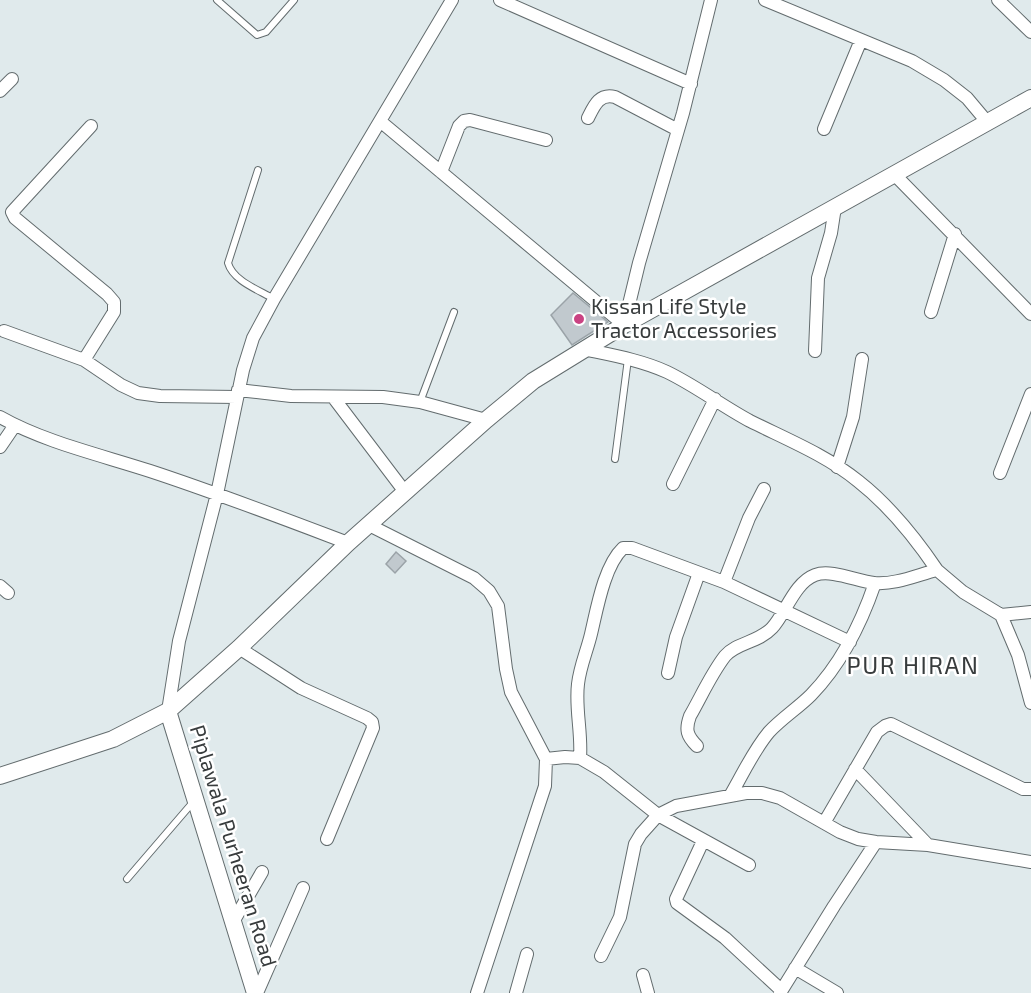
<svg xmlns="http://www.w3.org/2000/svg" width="1031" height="993" font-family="'Exo 2',sans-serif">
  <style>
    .building { fill: #c1c9ce; stroke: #9ba3a8; stroke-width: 1.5 }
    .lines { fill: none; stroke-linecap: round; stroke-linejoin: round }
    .lane-casing { stroke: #636c6e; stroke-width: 8 }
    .street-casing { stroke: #636c6e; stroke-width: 14 }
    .secondary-casing { stroke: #636c6e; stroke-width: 18 }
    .lane { stroke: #fff; stroke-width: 6 }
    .street { stroke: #fff; stroke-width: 12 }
    .secondary { stroke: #fff; stroke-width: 16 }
    .poi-dot { fill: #ca4383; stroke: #fff; stroke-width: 2 }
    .labels { text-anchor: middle; stroke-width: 5; stroke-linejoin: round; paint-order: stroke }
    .poi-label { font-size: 21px; fill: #383c3d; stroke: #fff; text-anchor: start }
    .street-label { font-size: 21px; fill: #383c3d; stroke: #fff }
    .quarter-label { font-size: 24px; letter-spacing: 1.5px; fill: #383c3d; stroke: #fff }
  </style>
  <rect width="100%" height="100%" fill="#e0eaec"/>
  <!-- building -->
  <path class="building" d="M 573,293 L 608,322 L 572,345 L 551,315 Z
    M 396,552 L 406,561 L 395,573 L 386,564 Z"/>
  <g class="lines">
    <defs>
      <path id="lane" d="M 217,0 L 257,35 L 266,32 L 294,0
        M 258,170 L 228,263 C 233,281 259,290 274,299
        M 420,402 L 454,312
        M 615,459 L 628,359
        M 127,879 L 194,801"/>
      <path id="street" d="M 500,0 L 691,84
        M 765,0 L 912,61 L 944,80 L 967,98 L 988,123
        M 998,0 L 1031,32
        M 0,91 L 12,79
        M 588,118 C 594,106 599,93 615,97 L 678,130
        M 380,121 L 624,325 L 639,263 L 683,113 L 711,0
        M 824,129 L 861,40
        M 441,172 L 459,126 L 464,121 L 470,120 L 546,140
        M 895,175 L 1031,314
        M 931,312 L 955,234
        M 4,331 L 84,360 L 121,385 L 138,393 L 160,396 L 237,397
        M 583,349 C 611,355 641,360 667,372 C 696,386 722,406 750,421 C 786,439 826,455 858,481 C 890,506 914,536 937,570
        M 815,351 L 818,278 L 831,233 L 835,207
        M 84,360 L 114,312 L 114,302 L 107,294 L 15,218 L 12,212 L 91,126
        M 238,390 L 291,396 L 383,397 L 420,402 L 486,420
        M 333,397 L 405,492
        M 0,417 C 44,442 101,455 150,471 C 217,493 282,518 348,543
        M 0,447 L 15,425
        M 837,467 L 853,417 L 862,359
        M 1000,473 L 1031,394
        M 673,484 L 715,399
        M 369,525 L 474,578 L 489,591 L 498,606 L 506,669 L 511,692 L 546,759 L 545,786 L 477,993
        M 724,582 L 749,518 L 764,489
        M 0,586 L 8,593
        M 1001,615 L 1031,612
        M 239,648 L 301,688 L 367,718 L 372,722 L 373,728 L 327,839
        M 668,673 L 676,637 L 699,573
        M 168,711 L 179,641 L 217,494 L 243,370 L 253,338 L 274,299 L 452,0
        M 697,746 C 687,736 685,730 690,716 C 701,697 711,674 725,656 C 737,642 758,643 772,628 C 786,613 794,583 815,575 C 831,569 857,581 874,583 C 895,585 917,575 937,570 L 963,592 L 1001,615 L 1018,655 L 1031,703
        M 580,758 C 582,733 575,708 578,684 C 580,666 587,651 591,634 C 597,609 604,566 623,548 L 632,548 L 724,582 L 850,642
        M 546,759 L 565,757 L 580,758 L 604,772 L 658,815 L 749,865
        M 855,769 L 928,845
        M 730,796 C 743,774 753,751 769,732 C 782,718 798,708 811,695 C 842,663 861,624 875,583
        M 824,823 L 877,732 L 885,726 L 891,724 L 1023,789 L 1031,789
        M 703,841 L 676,899 L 677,903 L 725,938 L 781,990
        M 233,922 L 262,872
        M 601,956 L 620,917 L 635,844 L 641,834 L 658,815 L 676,806 L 746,793 L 762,793 L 780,798 L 840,832 L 858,839 L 876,842 L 928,845 L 1031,862
        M 795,968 L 837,993
        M 643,975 L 648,993
        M 257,993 L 303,888
        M 516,993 L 527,954
        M 780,993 L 834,906 L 876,842"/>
      <path id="secondary" d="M 168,711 L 255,993
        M 0,776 L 113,739 L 168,711 L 239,648 L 348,543 L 486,420 L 533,381 L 624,325 L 1031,98"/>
    </defs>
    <!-- lane casing -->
    <use href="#lane" class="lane-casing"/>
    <!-- street casing -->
    <use href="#street" class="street-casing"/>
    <!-- secondary casing -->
    <use href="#secondary" class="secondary-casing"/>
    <!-- lane -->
    <use href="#lane" class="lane"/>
    <!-- street -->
    <use href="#street" class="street"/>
    <!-- secondary -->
    <use href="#secondary" class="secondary"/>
  </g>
  <!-- markers -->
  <circle class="poi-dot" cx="579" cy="319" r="6"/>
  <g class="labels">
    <!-- poi labels -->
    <g class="poi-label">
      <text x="591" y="314">Kissan Life Style<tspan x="591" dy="24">Tractor Accessories</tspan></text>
    </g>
    <!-- street labels -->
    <g class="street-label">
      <text transform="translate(233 846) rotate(73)" y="7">Piplawala Purheeran Road</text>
    </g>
    <!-- quarter labels -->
    <g class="quarter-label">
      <text x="913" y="674">PUR HIRAN</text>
    </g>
  </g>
</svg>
